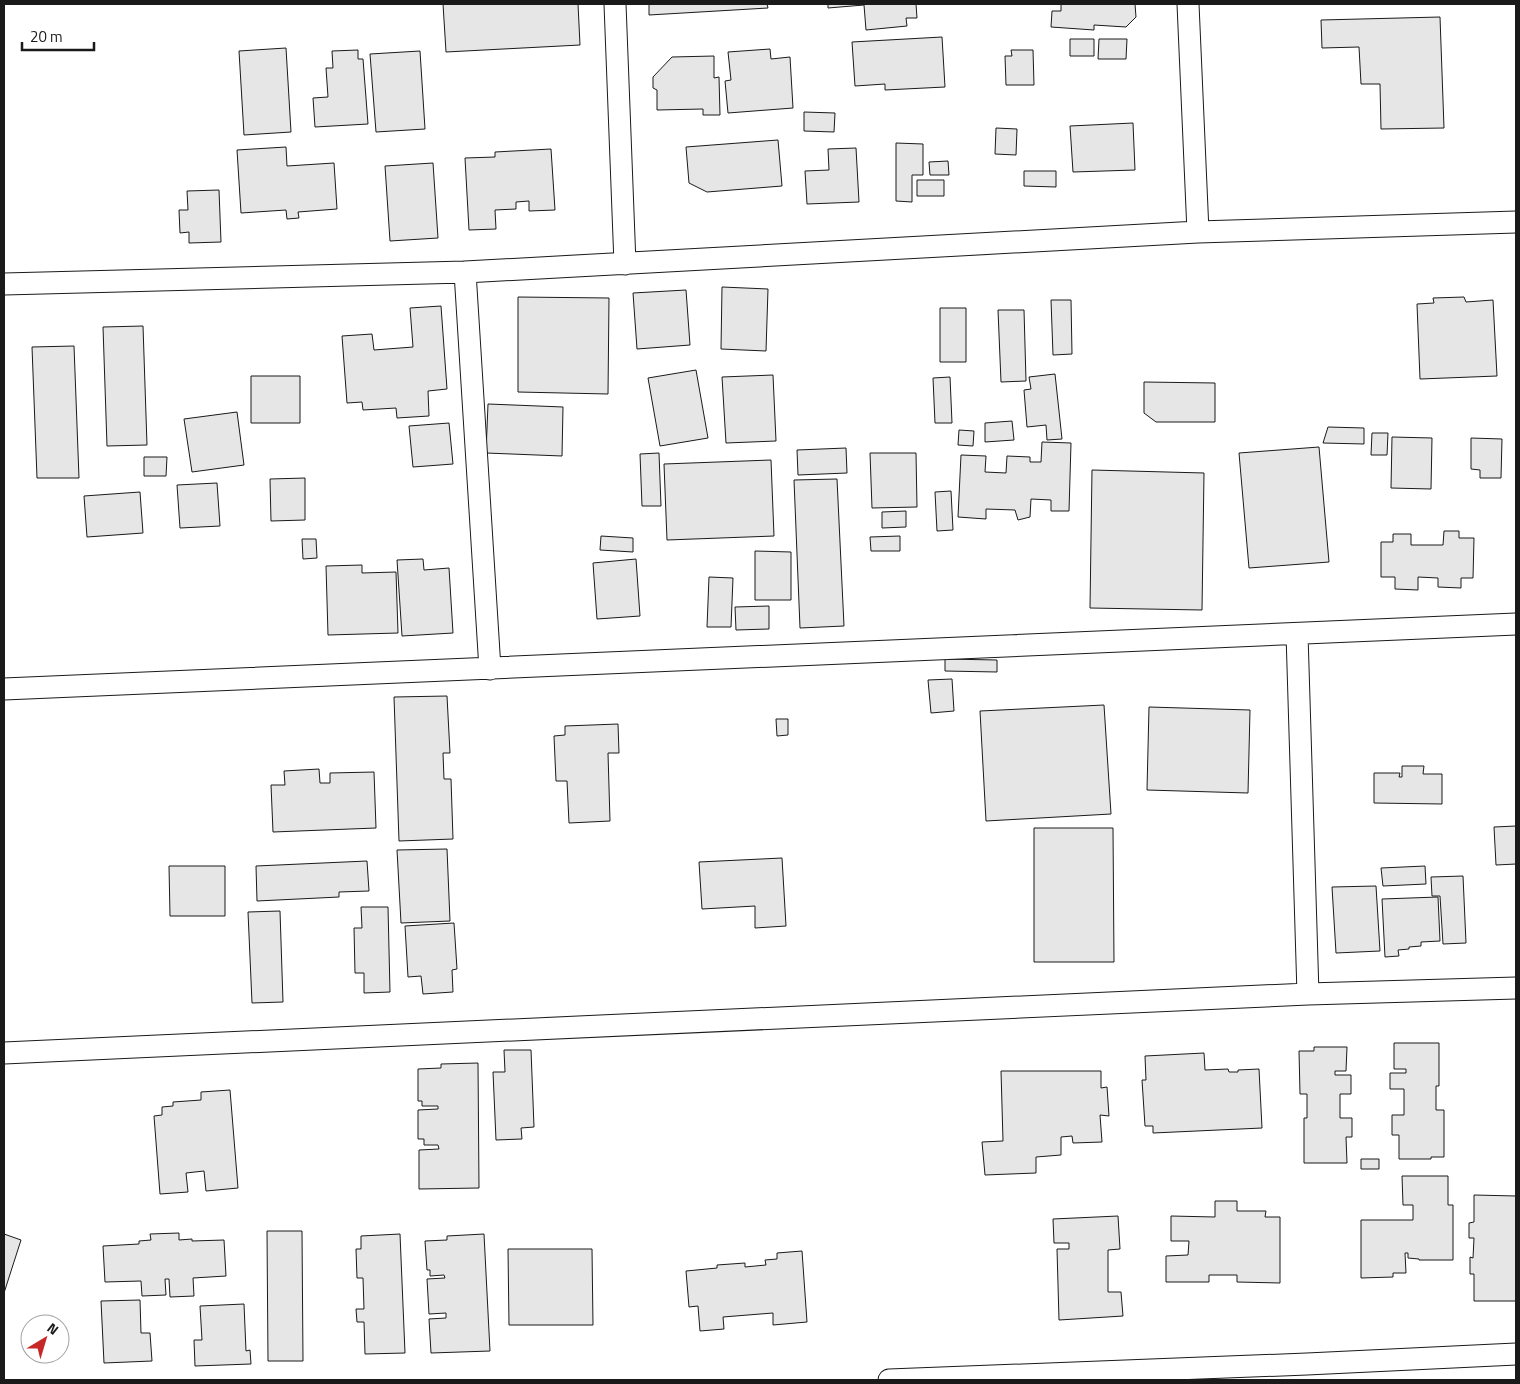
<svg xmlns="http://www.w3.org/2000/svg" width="1520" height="1384" font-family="'Titillium Web',sans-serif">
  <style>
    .building { fill: #e6e6e6; stroke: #1a1a1a }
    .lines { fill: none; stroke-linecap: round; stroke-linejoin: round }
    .minor-casing { stroke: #1a1a1a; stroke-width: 23 }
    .minor { stroke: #fff; stroke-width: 21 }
  </style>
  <rect width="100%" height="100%" fill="#fff"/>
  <!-- building -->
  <path class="building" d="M 443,4 L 578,4 L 580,45 L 446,52 Z
    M 649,4 L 767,4 L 768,8 L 649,15 Z
    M 828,4 L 916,4 L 917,18 L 906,18 L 907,26 L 866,30 L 864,5 L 828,8 Z
    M 1061,4 L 1135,4 L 1136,17 L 1126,27 L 1094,25 L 1094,30 L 1051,27 L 1052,11 L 1061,11 Z
    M 1440,17 L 1444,128 L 1381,129 L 1380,84 L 1361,84 L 1359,47 L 1322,48 L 1321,20 Z
    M 942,37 L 945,87 L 885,90 L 885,84 L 855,86 L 852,42 Z
    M 1070,39 L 1094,39 L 1094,56 L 1070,56 Z
    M 1099,39 L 1127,39 L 1126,59 L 1098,59 Z
    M 286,48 L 291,132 L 244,135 L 239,51 Z
    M 770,49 L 771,59 L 790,57 L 793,108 L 728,113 L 725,81 L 731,80 L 728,52 Z
    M 358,50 L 358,59 L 363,59 L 368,124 L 315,127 L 313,98 L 328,97 L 326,68 L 333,68 L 332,51 Z
    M 1011,50 L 1033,50 L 1034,85 L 1006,85 L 1005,56 L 1012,56 Z
    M 420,51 L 425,129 L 376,132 L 370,54 Z
    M 714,56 L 714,78 L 719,77 L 720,115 L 703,115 L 703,109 L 657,110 L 657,90 L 653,88 L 653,77 L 672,57 Z
    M 804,112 L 835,113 L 834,132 L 804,131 Z
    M 1133,123 L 1135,170 L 1073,172 L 1070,126 Z
    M 996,128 L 1017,129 L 1016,155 L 995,154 Z
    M 778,140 L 782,186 L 707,192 L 689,183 L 686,147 Z
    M 896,143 L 923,144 L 923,175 L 912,175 L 912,202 L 896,201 Z
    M 286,147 L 287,166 L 334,163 L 337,209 L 298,212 L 299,218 L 287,219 L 286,210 L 241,213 L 237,150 Z
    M 856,148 L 859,202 L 807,204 L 805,171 L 829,170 L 828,149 Z
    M 551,149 L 555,210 L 529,211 L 529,201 L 516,202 L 516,209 L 495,210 L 496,229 L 469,230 L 465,158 L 495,157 L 495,152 Z
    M 948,161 L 949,175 L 930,175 L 929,162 Z
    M 433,163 L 438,238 L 390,241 L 385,166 Z
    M 1024,171 L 1056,171 L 1056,187 L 1024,186 Z
    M 917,180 L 944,180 L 944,196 L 917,196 Z
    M 219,190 L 221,242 L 189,243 L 189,232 L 180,233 L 179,210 L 188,210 L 187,191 Z
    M 722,287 L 768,289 L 766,351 L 721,349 Z
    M 686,290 L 690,345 L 637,349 L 633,293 Z
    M 518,297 L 609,298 L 608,394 L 518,392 Z
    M 1464,297 L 1466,302 L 1493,300 L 1497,376 L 1420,379 L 1417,304 L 1434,303 L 1433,298 Z
    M 1051,300 L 1071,300 L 1072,354 L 1053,355 Z
    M 441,306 L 447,389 L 428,391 L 429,416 L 397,418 L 396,408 L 363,410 L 362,402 L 347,403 L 342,336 L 372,334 L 374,350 L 413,347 L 410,308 Z
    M 940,308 L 966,308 L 966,362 L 940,362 Z
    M 998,310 L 1024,310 L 1026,381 L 1001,382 Z
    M 143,326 L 147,445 L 107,446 L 103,327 Z
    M 74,346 L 79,478 L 37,478 L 32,347 Z
    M 696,370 L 708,438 L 660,446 L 648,378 Z
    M 1055,374 L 1062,439 L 1047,440 L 1046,425 L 1027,427 L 1024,390 L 1031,389 L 1029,377 Z
    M 773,375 L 776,441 L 726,443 L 722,377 Z
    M 251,376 L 300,376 L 300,423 L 251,423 Z
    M 950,377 L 952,423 L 935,423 L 933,378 Z
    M 1144,382 L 1215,383 L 1215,422 L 1156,422 L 1144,413 Z
    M 488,404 L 563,407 L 562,456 L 486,453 Z
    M 237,412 L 244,465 L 192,472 L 184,419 Z
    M 1012,421 L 1014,440 L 985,442 L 985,423 Z
    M 449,423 L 453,464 L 413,467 L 409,426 Z
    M 1328,427 L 1364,428 L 1364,444 L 1323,443 Z
    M 959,430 L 974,431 L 973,446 L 958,445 Z
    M 1372,433 L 1388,433 L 1387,455 L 1371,455 Z
    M 1392,437 L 1432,438 L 1431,489 L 1391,488 Z
    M 1471,438 L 1502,439 L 1501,478 L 1480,478 L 1480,470 L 1471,469 Z
    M 1042,442 L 1071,443 L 1069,511 L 1051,511 L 1051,500 L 1031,499 L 1030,517 L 1018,520 L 1015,510 L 986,509 L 986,519 L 958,517 L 961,455 L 986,456 L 985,472 L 1006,473 L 1007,456 L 1030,457 L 1030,462 L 1041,462 Z
    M 1319,447 L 1329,562 L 1249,568 L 1239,453 Z
    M 846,448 L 847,473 L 798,475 L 797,450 Z
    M 659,453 L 661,506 L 642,506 L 640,454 Z
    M 870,453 L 916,453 L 917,507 L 872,508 Z
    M 144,457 L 167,457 L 166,476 L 144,476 Z
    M 771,460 L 774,536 L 667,540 L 664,464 Z
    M 1092,470 L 1204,473 L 1202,610 L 1090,608 Z
    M 305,478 L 305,520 L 271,521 L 270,479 Z
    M 837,479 L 844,626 L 800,628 L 794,480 Z
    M 217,483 L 220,526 L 180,528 L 177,485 Z
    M 951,491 L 953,530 L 937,531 L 935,492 Z
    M 140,492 L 143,533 L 87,537 L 84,496 Z
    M 906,511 L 906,527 L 882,528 L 882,512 Z
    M 1444,531 L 1459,531 L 1459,538 L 1474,538 L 1473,578 L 1461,578 L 1461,588 L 1438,587 L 1438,578 L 1418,577 L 1418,590 L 1395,589 L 1395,577 L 1381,577 L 1381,542 L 1393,542 L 1393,534 L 1411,534 L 1411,545 L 1443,545 Z
    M 601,536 L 633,538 L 633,552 L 600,550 Z
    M 900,536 L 900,551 L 871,551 L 870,537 Z
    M 302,539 L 316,539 L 317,558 L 303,559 Z
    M 755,551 L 791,552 L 791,600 L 755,600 Z
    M 423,559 L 424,570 L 449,568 L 453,633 L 402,636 L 397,560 Z
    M 636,559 L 640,616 L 597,619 L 593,563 Z
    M 362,565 L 362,573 L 396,572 L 398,633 L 328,635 L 326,566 Z
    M 709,577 L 733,578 L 731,627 L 707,627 Z
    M 769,606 L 769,629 L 736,630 L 735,607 Z
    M 945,659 L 997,660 L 997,672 L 945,671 Z
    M 952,679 L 954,711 L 931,713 L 928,680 Z
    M 447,696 L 450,753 L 443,753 L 444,779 L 451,779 L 453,839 L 399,841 L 394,697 Z
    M 1104,705 L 1111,814 L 986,821 L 980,711 Z
    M 1149,707 L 1250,710 L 1248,793 L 1147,790 Z
    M 776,719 L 788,719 L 788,735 L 777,736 Z
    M 618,724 L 619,753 L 608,753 L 610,821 L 569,823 L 567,781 L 556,781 L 554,736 L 565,735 L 565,726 Z
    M 1402,766 L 1424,766 L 1423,774 L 1442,774 L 1442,804 L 1374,803 L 1374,773 L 1400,773 L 1399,777 L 1402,777 Z
    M 319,769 L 320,783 L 330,783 L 330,773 L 374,772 L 376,828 L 273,832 L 271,785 L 285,785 L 284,771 Z
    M 1516,826 L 1516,864 L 1496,865 L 1494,827 Z
    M 1034,828 L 1113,828 L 1114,962 L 1034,962 Z
    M 447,849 L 450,921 L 401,923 L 397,850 Z
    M 782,858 L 786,926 L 755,928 L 755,906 L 702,909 L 699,862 Z
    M 367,861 L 369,891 L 339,892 L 339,897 L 257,901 L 256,866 Z
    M 169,866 L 225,866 L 225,916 L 170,916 Z
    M 1425,866 L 1426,884 L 1383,886 L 1381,868 Z
    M 1463,876 L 1466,943 L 1443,944 L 1440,896 L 1432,896 L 1431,877 Z
    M 1376,886 L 1380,951 L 1336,953 L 1332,887 Z
    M 1438,897 L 1440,941 L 1421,942 L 1421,946 L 1409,947 L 1409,949 L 1398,950 L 1399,956 L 1385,957 L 1382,899 Z
    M 361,907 L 388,907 L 390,992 L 364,993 L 364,973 L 355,973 L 354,928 L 362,928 Z
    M 280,911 L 283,1002 L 252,1003 L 248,912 Z
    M 454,923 L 457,969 L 452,970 L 453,992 L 423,994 L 421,976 L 408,977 L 405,926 Z
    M 1394,1043 L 1439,1043 L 1439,1086 L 1436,1086 L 1436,1110 L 1444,1110 L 1444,1157 L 1431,1157 L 1431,1159 L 1399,1159 L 1399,1135 L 1392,1135 L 1392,1115 L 1404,1115 L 1404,1089 L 1390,1089 L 1390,1073 L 1406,1073 L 1406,1069 L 1394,1069 Z
    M 1314,1047 L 1347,1047 L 1346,1071 L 1335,1071 L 1335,1075 L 1351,1075 L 1351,1094 L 1340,1094 L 1340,1118 L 1352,1118 L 1352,1137 L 1346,1137 L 1347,1163 L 1304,1163 L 1304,1118 L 1307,1118 L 1307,1094 L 1300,1094 L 1299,1051 L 1314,1051 Z
    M 504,1050 L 531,1050 L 534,1127 L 521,1128 L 522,1139 L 496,1140 L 493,1072 L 505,1072 Z
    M 1204,1053 L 1205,1070 L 1228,1069 L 1229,1072 L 1238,1072 L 1238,1070 L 1259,1069 L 1262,1128 L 1153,1133 L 1153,1126 L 1145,1126 L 1142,1080 L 1146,1080 L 1145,1056 Z
    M 478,1063 L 479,1188 L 419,1189 L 419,1150 L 439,1149 L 438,1145 L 424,1145 L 424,1139 L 418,1139 L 418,1110 L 438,1109 L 438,1106 L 422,1106 L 422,1101 L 418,1101 L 418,1069 L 441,1068 L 441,1064 Z
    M 1001,1071 L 1101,1071 L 1101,1088 L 1107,1087 L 1109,1116 L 1100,1115 L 1102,1142 L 1073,1143 L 1072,1136 L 1061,1137 L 1061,1155 L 1036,1157 L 1036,1173 L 985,1175 L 982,1142 L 1003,1141 Z
    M 230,1090 L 238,1188 L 206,1191 L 204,1171 L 186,1173 L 188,1192 L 160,1194 L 154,1116 L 162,1115 L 162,1107 L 173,1106 L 173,1102 L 201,1100 L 201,1092 Z
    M 1361,1159 L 1379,1159 L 1379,1169 L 1361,1169 Z
    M 1402,1176 L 1448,1176 L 1448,1205 L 1453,1205 L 1453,1260 L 1419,1260 L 1419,1259 L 1408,1258 L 1408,1253 L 1405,1253 L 1406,1273 L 1393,1273 L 1393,1277 L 1361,1278 L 1361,1220 L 1413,1220 L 1413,1205 L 1403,1205 Z
    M 1474,1195 L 1516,1196 L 1516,1301 L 1474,1301 L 1474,1274 L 1470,1274 L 1470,1257 L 1473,1258 L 1474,1238 L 1469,1238 L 1469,1223 L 1474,1222 Z
    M 1215,1201 L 1237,1201 L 1237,1211 L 1266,1211 L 1265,1217 L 1280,1217 L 1280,1283 L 1237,1282 L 1237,1275 L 1209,1275 L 1209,1282 L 1166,1282 L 1166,1256 L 1188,1255 L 1189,1241 L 1171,1241 L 1171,1216 L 1215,1217 Z
    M 1118,1216 L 1120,1249 L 1108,1250 L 1108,1292 L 1121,1292 L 1123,1316 L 1059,1320 L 1057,1249 L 1069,1249 L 1069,1243 L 1054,1243 L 1053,1219 Z
    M 267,1231 L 302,1231 L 303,1361 L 268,1361 Z
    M 179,1233 L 179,1240 L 192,1239 L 192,1241 L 224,1240 L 226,1276 L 193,1278 L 194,1296 L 170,1297 L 169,1279 L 165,1279 L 166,1295 L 142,1296 L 141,1281 L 105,1282 L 103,1246 L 139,1244 L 139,1241 L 151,1240 L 150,1234 Z
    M 4,1234 L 21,1240 L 4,1293 Z
    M 400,1234 L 405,1353 L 365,1354 L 364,1322 L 357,1322 L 356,1309 L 364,1309 L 363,1278 L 357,1278 L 356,1249 L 361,1249 L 361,1236 Z
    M 484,1234 L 490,1351 L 431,1353 L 429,1319 L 446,1318 L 446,1313 L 429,1314 L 427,1279 L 445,1278 L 444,1275 L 430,1276 L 430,1270 L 427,1270 L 425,1241 L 447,1240 L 447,1236 Z
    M 508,1249 L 592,1249 L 593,1325 L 509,1325 Z
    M 802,1251 L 807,1322 L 773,1325 L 773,1313 L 723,1317 L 724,1329 L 700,1331 L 698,1306 L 689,1307 L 686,1271 L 717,1268 L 717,1265 L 745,1263 L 745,1267 L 766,1265 L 765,1260 L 777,1259 L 777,1253 Z
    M 140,1300 L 141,1333 L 150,1333 L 152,1361 L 104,1363 L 101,1301 Z
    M 244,1304 L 246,1351 L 250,1350 L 251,1364 L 195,1366 L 194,1340 L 202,1340 L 200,1306 Z"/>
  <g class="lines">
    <defs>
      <path id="minor" d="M 615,4 L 625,264
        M 1188,4 L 1198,232
        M 465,272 L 490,669
        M 4,284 L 465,272 L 1198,232 L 1516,222
        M 1297,634 L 1308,994
        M 4,689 L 1516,624
        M 4,1053 L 1308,994 L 1516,988
        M 889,1380 L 1307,1364 L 1516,1354"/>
    </defs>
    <!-- minor casing -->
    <use href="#minor" class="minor-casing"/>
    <!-- minor -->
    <use href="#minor" class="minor"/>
  </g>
  <!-- border -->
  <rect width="1520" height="1384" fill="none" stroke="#1a1a1a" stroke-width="10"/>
  <!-- north arrow -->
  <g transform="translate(45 1339) rotate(38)"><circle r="24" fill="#ffffff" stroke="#a3a3a3"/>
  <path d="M0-4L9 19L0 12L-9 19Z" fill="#c62828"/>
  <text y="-8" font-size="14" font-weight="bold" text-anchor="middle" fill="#1a1a1a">N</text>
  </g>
  <!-- scale -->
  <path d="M22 42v8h72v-8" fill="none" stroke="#1a1a1a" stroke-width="2.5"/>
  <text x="30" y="42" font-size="15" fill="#1a1a1a" stroke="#ffffff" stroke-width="4" paint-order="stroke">20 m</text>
</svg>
